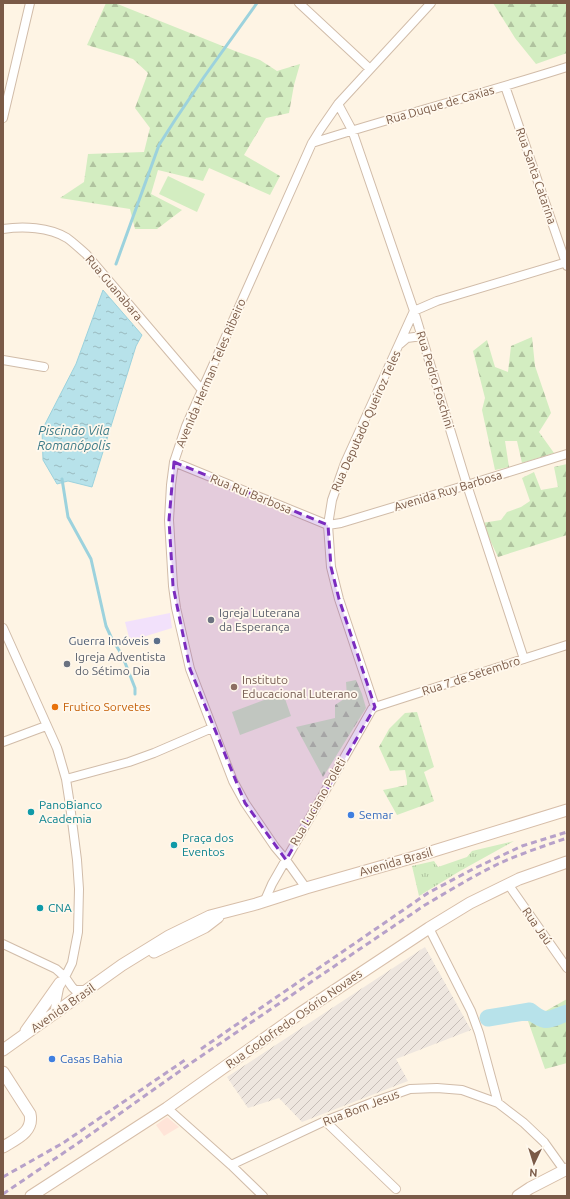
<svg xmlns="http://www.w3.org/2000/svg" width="570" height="1199" font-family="Ubuntu,sans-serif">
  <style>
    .commercial { fill: #ffe4d8 }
    .industrial { fill: url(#industrial-furrows) }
    .education { fill: #f2e1fb }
    .forest { fill: url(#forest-firs) }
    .park { fill: url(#park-tufts) }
    .pitch { fill: #d3edc1 }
    .water { fill: url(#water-ripples); stroke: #9cd2dd }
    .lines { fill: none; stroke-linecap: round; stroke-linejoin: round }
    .stream { stroke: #9cd2dd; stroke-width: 3 }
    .river { stroke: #b7e2ea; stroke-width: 17 }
    .minor-casing { stroke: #d1bca9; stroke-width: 10 }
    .secondary-casing { stroke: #d7bea9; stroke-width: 13 }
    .minor { stroke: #fff; stroke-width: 8 }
    .secondary { stroke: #fff; stroke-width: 11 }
    .rail { stroke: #b7a1c9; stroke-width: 3; stroke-dasharray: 6 4; stroke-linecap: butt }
    .marked { fill: #7b2cbf; fill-opacity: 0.2; stroke: #7b2cbf; stroke-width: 3; stroke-dasharray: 8 5; stroke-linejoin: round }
    .worship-dot { fill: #6b7280; stroke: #fff8ed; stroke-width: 1.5 }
    .service-dot { fill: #5c6f8a; stroke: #fff8ed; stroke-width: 1.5 }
    .education-dot { fill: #8d6e63; stroke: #fff8ed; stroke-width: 1.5 }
    .food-dot { fill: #e8710a; stroke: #fff8ed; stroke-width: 1.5 }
    .culture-dot { fill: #0f9aa8; stroke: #fff8ed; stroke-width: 1.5 }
    .shop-dot { fill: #3f7fe0; stroke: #fff8ed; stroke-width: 1.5 }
    .labels { text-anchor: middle; stroke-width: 3.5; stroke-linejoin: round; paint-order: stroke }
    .street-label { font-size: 12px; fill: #7a5a47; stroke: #fff8ed }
    .worship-label { font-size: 12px; fill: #5b616d; stroke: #fff8ed; text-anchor: start }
    .service-label { font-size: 12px; fill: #4e5e75; stroke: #fff8ed; text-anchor: end }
    .education-label { font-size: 12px; fill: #785e54; stroke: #fff8ed; text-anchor: start }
    .food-label { font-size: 12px; fill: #c56008; stroke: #fff8ed; text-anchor: start }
    .culture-label { font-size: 12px; fill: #0d838f; stroke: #fff8ed; text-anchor: start }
    .shop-label { font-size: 12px; fill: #366cbe; stroke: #fff8ed; text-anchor: start }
    .water-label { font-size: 13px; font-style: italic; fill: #3b7a87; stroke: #fff8ed }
  </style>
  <defs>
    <pattern id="industrial-furrows" width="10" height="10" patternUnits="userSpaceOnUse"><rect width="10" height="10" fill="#eee6df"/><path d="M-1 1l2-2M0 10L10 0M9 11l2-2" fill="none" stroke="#c6bdb7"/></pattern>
    <pattern id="forest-firs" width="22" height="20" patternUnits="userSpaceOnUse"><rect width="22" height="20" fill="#d3edc1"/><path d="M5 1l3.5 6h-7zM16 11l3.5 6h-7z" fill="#b0c39f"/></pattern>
    <pattern id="park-tufts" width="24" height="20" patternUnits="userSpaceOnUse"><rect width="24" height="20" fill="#d3edc1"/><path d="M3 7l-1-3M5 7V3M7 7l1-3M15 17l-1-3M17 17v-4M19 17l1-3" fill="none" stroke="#b0c39f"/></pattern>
    <pattern id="water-ripples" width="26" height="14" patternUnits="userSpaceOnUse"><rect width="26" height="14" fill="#b7e2ea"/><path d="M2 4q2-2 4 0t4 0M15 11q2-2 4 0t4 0" fill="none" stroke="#9ababf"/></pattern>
  </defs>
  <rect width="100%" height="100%" fill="#fef4e4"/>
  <!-- commercial -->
  <path class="commercial" d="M 167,1117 L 179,1127 L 164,1136 L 156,1125 Z"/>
  <!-- industrial -->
  <path class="industrial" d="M 425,947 L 471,1030 L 396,1059 L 408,1081 L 302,1122 L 279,1098 L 248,1108 L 227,1077 Z"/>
  <!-- education -->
  <path class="education" d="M 170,613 L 172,628 L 130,641 L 125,622 Z"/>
  <!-- forest -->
  <path class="forest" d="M 106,3 L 115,3 L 235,51 L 260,60 L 277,71 L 300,64 L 294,85 L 289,113 L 266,118 L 244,155 L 280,176 L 270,195 L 209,168 L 203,181 L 158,170 L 151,194 L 182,210 L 157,229 L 135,229 L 130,209 L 60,198 L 84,182 L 88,154 L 144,152 L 150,128 L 135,108 L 148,73 L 133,59 L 87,45 Z
    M 493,3 L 567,3 L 567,53 L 536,64 L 515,38 Z
    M 532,337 L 535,366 L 551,413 L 539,432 L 554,453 L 522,463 L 517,441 L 505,441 L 509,467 L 495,470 L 482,410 L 485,398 L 473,351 L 487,340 L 495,367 L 508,372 L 511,346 Z
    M 567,464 L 567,535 L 498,557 L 482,523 L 501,520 L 507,512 L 521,507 L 530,501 L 522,478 L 534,472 L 541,490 L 558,487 L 554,467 Z
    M 356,680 L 362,694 L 366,708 L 323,777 L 296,727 L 335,718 L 335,705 L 347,697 L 346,682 Z
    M 417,712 L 434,767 L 424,772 L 434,801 L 427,804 L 397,815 L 383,790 L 407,785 L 407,781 L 405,770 L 390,771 L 379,747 L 389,729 L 405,713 Z
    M 567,999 L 567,1063 L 545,1069 L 528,1021 Z"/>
  <!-- park -->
  <path class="park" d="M 514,841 L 460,871 L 419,896 L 412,866 L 434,861 L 438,867 L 467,857 L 472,851 Z"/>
  <!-- pitch -->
  <path class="pitch" d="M 168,176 L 205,194 L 197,212 L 159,194 Z
    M 283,693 L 291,716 L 240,735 L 232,712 Z"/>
  <!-- water -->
  <path class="water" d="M 103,290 L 142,335 L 136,346 L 92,487 L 68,481 L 57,484 L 43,460 L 42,430 L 76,364 Z"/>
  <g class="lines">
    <!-- stream -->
    <path class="stream" d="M 116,264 L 159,145 L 175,120 L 204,77 L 257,3
      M 62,479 L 68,517 L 91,559 L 106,626 L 112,639 L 122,655 L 135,688 L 135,694"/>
    <!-- river -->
    <path class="river" d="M 488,1018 L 530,1011 C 547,1025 549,1019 567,1013"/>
    <defs>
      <path id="minor" d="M 299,3 L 370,69
        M 505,86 L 567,266
        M 338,104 L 352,130 L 414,311 L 467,485 L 524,659
        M 3,118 L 30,3
        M 312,143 C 397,116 482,94 567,67
        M 3,229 C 23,226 49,227 67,238 C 74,243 80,249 86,254 L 202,390
        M 414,311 L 437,301 L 567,262
        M 400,344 L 407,338 L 422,336
        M 3,360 L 44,367
        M 174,462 L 328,525
        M 328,525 L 341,523 L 467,485 L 567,454
        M 3,628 L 57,748 L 66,779 L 70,805 L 77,860 L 79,889 L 78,932 L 72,963 L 65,977 L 60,983 L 54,1014
        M 375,707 L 339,599 L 331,567 L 328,525 L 332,500 L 345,463 L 414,311
        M 3,742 L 46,726
        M 66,779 L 129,762 L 154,753 L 212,728
        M 508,884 L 567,968
        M 306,888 L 286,860 L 275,847 L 245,803 L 233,781 L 190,669 L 176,608 L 173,586 L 169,520 L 171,485 L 174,462 L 186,426 L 202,390 L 312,143 L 320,130 L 338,104 L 431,3
        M 265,900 L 272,884 L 372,709 L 375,707 L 567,645
        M 429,928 L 471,1011 L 479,1033 L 498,1103 L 524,1123 L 544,1142 L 564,1170
        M 3,944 L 56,969 L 65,977 L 72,987 L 75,990 L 87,990
        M 167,1108 L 231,1165 L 263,1196
        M 325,1121 L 396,1189
        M 231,1165 L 325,1121 L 376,1101 L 410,1089 L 437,1088 L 462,1090 L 498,1103"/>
      <path id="secondary" d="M 154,952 L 205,927 L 218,917
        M 26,1031 L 60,983
        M 3,1050 L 122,965 L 169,936 L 210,916 L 256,904 L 306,888 L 411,858 L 567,810
        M 3,1072 L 30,1114 C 34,1132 16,1139 3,1147
        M 31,1196 L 167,1108 L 299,1014 L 429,928 L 470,903 L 519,879 L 567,862
        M 518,1196 L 530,1188 L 567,1169"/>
    </defs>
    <!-- minor casing -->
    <use href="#minor" class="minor-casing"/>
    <!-- secondary casing -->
    <use href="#secondary" class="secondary-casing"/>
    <!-- minor -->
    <use href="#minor" class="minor"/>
    <!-- secondary -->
    <use href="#secondary" class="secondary"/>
    <!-- rail -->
    <path class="rail" d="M 201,1049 L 428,893 L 473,869 L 522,846 L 567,832
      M 3,1177 L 63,1143 L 185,1060
      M 3,1194 L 84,1139 L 194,1061 L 425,905 C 449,891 473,876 498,864 C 520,854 544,846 567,838"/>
  </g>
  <!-- marked area -->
  <path class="marked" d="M 174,462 L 328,525 L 331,567 L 339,599 L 375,707 L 286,860 L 245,803 L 190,669 L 173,586 L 169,520 Z"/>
  <!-- markers -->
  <g class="worship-dot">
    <circle cx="211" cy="620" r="4"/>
    <circle cx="67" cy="664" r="4"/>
  </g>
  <circle class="service-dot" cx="157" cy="641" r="4"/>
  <circle class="education-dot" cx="234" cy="687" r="4"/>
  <circle class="food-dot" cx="55" cy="707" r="4"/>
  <g class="culture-dot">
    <circle cx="31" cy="812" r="4"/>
    <circle cx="174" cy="845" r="4"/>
    <circle cx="40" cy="908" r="4"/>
  </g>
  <g class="shop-dot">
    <circle cx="351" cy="815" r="4"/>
    <circle cx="52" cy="1059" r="4"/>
  </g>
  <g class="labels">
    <!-- street labels -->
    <g class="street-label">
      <text transform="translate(440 105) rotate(-16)" y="4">Rua Duque de Caxias</text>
      <text transform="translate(536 176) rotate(71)" y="4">Rua Santa Catarina</text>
      <text transform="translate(114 288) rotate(50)" y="4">Rua Guanabara</text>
      <text transform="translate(211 373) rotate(-67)" y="4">Avenida Herman Teles Ribeiro</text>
      <text transform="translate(435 380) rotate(73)" y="4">Rua Pedro Foschini</text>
      <text transform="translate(366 421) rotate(-66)" y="4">Rua Deputado Queiroz Teles</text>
      <text transform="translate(448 491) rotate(-17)" y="4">Avenida Ruy Barbosa</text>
      <text transform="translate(251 494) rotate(22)" y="4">Rua Rui Barbosa</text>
      <text transform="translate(471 676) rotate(-18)" y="4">Rua 7 de Setembro</text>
      <text transform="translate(318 802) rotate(-60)" y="4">Rua Luciano Poleti</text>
      <text transform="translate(396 862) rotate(-16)" y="4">Avenida Brasil</text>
      <text transform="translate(537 926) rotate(55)" y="4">Rua Jaú</text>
      <text transform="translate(63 1008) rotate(-35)" y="4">Avenida Brasil</text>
      <text transform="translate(294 1019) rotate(-35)" y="4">Rua Godofredo Osório Novaes</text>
      <text transform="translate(361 1108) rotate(-21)" y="4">Rua Bom Jesus</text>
    </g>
    <!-- worship labels -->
    <g class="worship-label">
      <text x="219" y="617">Igreja Luterana<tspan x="219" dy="14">da Esperança</tspan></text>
      <text x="75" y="661">Igreja Adventista<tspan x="75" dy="14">do Sétimo Dia</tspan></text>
    </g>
    <!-- service labels -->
    <g class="service-label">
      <text x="149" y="645">Guerra Imóveis</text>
    </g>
    <!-- education labels -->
    <g class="education-label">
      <text x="242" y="684">Instituto<tspan x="242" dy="14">Educacional Luterano</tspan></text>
    </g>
    <!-- food labels -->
    <g class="food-label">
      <text x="63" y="711">Frutico Sorvetes</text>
    </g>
    <!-- culture labels -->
    <g class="culture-label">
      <text x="39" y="809">PanoBianco<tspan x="39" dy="14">Academia</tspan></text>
      <text x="182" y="842">Praça dos<tspan x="182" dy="14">Eventos</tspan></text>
      <text x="48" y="912">CNA</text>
    </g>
    <!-- shop labels -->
    <g class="shop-label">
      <text x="359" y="819">Semar</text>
      <text x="60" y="1063">Casas Bahia</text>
    </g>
    <!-- water labels -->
    <g class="water-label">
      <text x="74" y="435">Piscinão Vila<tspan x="74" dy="15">Romanópolis</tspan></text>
    </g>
  </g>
  <!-- border -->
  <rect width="570" height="1199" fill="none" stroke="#7a5a47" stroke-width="8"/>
  <!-- north arrow -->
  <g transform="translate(534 1163) rotate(184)" stroke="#fff8ed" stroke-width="3" paint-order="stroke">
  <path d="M0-3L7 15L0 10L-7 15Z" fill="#7a5a47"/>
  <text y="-6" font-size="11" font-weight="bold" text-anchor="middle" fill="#7a5a47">N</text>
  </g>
</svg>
